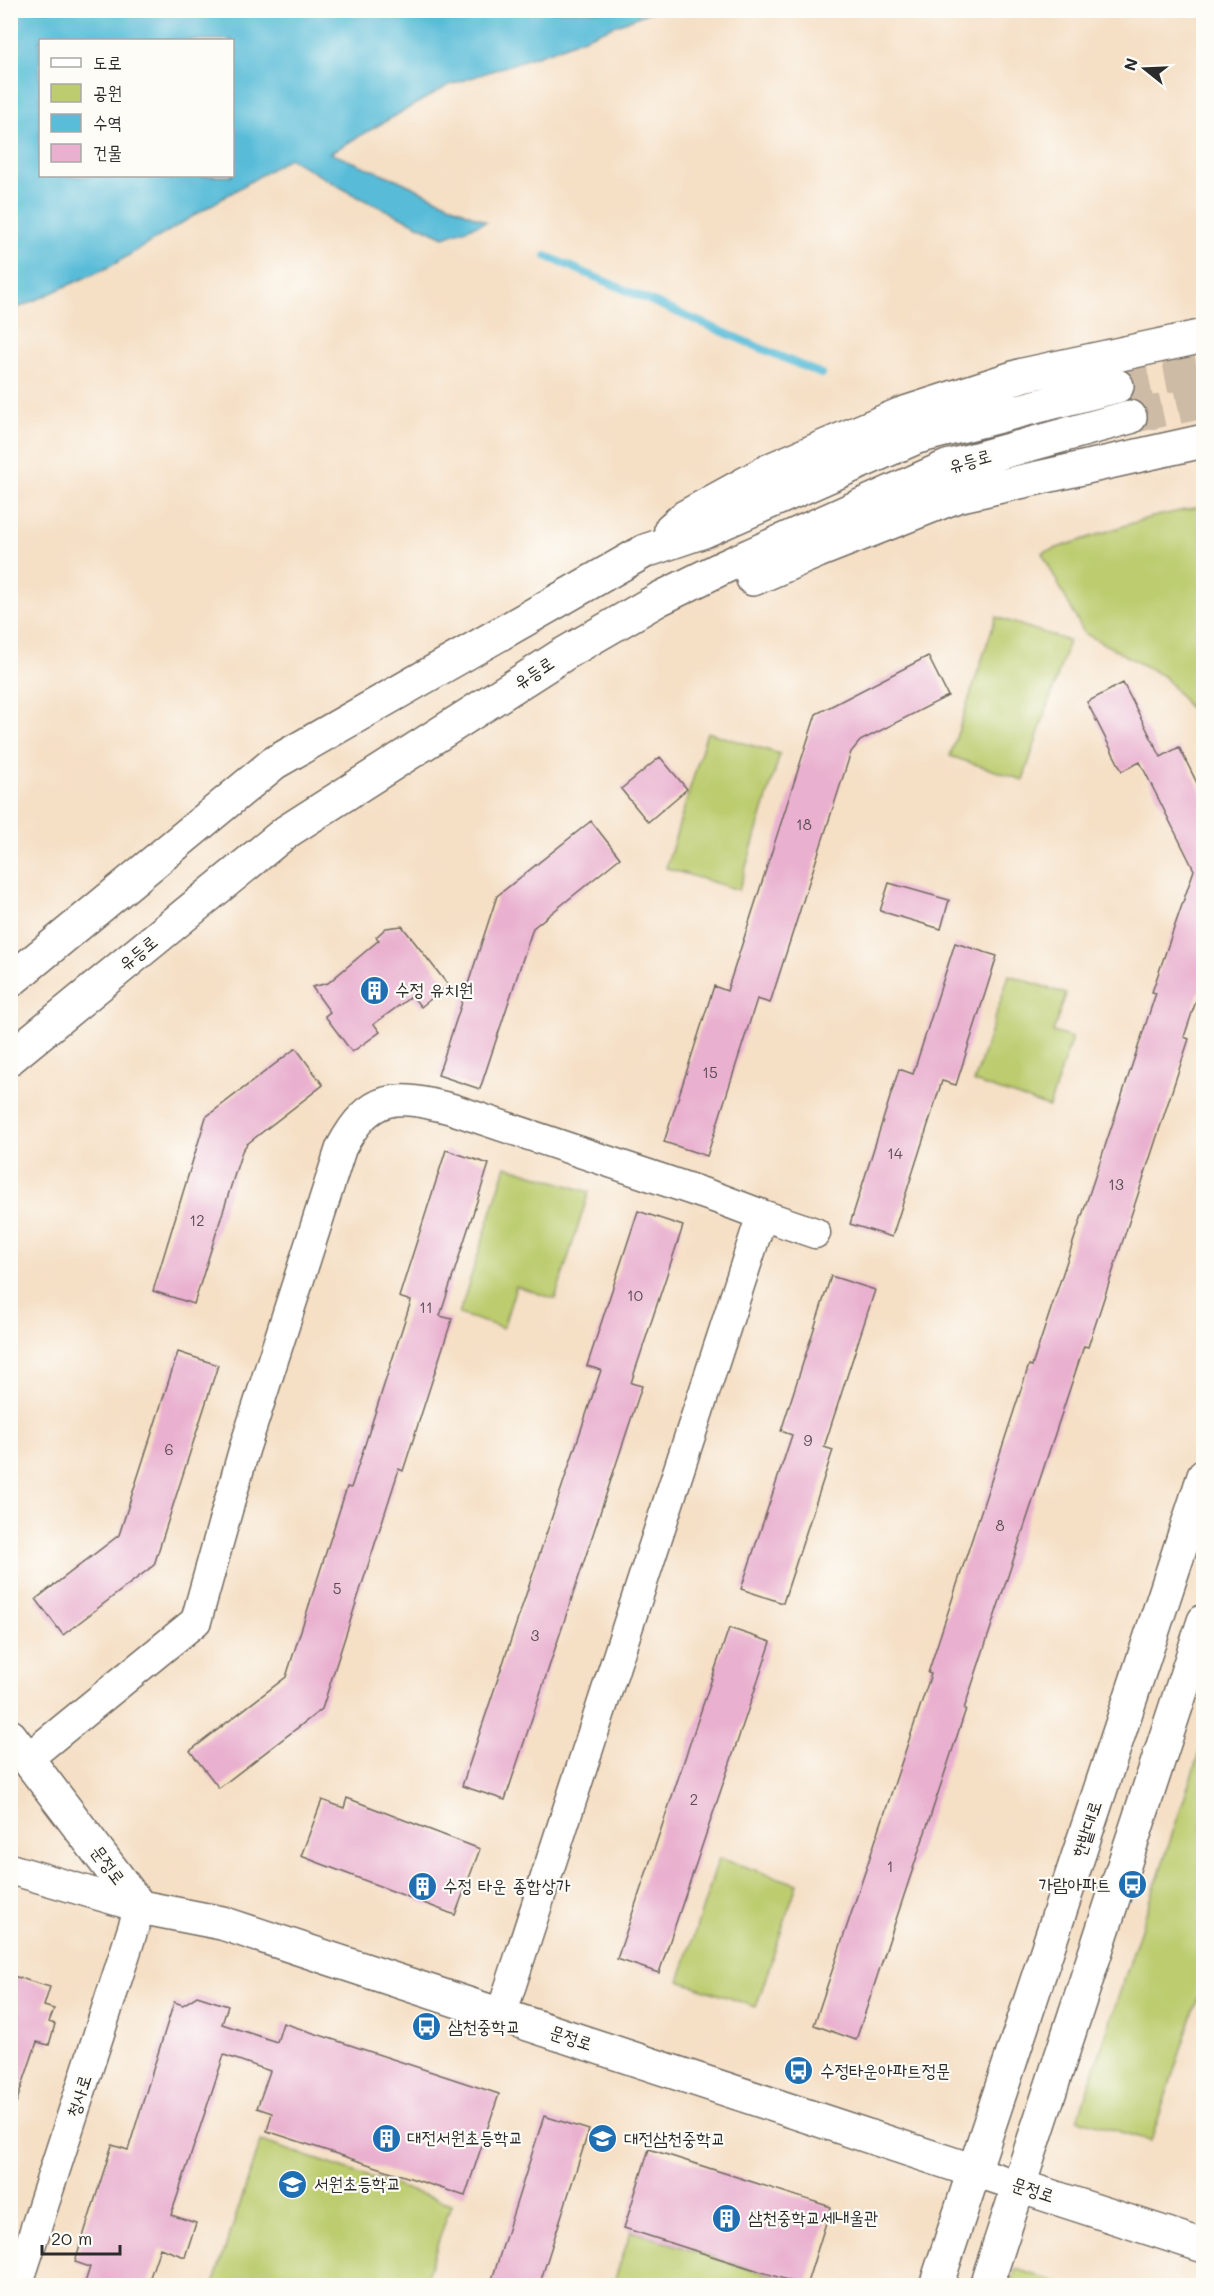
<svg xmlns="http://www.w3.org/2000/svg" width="1214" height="2296" font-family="Mali,'Poor Story',sans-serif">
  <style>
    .green { fill: #bccc6e; stroke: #747c4c; stroke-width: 1.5 }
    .water { fill: #59bcd8; stroke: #427482; stroke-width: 1.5; fill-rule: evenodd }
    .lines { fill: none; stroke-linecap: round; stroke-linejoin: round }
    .stream { stroke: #59bcd8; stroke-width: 8 }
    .building { fill: #e9b0cf }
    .major-tunnel { stroke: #cdbba6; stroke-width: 33; stroke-dasharray: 33 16; stroke-linecap: butt }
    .minor-casing { stroke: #726a61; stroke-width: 33 }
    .major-casing { stroke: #726a61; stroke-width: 36 }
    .minor { stroke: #fff; stroke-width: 30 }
    .major { stroke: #fff; stroke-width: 33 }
    .labels { text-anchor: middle; stroke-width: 4.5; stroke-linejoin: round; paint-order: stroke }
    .number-label { font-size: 15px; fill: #5a4c54 }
    .street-label { font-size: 18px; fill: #2b2b2b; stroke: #fdfcf7 }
    .poi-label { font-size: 18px; fill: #2b2b2b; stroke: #fdfcf7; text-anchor: start }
  </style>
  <rect width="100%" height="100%" fill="#fdfcf7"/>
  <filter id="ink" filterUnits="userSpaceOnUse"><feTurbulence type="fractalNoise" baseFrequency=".0167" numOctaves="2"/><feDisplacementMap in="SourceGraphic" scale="12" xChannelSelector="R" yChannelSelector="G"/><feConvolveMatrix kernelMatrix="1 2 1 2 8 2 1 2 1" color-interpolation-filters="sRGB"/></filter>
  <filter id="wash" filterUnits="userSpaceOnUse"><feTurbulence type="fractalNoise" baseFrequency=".008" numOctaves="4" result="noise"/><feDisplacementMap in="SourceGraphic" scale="24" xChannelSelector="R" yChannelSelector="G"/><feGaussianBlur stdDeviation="1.35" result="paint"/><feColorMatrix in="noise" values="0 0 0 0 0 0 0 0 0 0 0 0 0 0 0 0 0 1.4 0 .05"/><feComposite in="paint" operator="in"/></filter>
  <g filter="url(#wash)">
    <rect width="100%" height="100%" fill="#f5dfc5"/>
    <!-- green -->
    <path class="green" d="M 1203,506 L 1204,506 L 1203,725 L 1165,677 L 1084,633 L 1042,553 L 1148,518 Z
      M 996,617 L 1069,641 L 1023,780 L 950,756 Z
      M 707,732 L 780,754 L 739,890 L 666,868 Z
      M 1009,975 L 1066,994 L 1053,1032 L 1072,1038 L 1049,1107 L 974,1082 Z
      M 506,1166 L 589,1192 L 555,1299 L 516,1286 L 503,1328 L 459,1314 Z
      M 1203,1741 L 1203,1982 L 1151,2141 L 1078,2119 Z
      M 719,1858 L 797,1884 L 756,2007 L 679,1981 Z
      M 261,2141 L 451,2204 L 424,2285 L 213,2285 Z
      M 631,2231 L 799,2285 L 613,2285 Z
      M 1016,2269 L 1065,2285 L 1010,2285 Z"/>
    <!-- water -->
    <path class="water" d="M 10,11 L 11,10 L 652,11 L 551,51 L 447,86 L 330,153 L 398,180 L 486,222 L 444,237 L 356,196 L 289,158 L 111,266 L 11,311 ZM 40,40 L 232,40 L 232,176 L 40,176 Z"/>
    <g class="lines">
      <!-- stream -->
      <path class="stream" d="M 546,256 L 821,374"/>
    </g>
    <g id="blocks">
      <!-- building -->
      <path class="building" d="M 928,656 L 948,696 L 860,741 L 851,752 L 770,1003 L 757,999 L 707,1156 L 664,1142 L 714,986 L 727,991 L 816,714 Z
        M 1123,683 L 1161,757 L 1179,747 L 1203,795 L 1203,980 L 1184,1037 L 1189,1039 L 1088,1347 L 1084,1346 L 964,1709 L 966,1709 L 856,2040 L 814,2025 L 931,1674 L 928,1673 L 1029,1365 L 1032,1366 L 1156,993 L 1152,992 L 1194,870 L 1140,762 L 1122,771 L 1087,702 Z
        M 660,757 L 687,789 L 648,822 L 621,789 Z
        M 591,821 L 620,858 L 533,928 L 480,1089 L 438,1075 L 497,896 Z
        M 889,883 L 949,900 L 941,929 L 880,911 Z
        M 402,926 L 448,985 L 421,1007 L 412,996 L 374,1024 L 380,1032 L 352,1052 L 325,1016 L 330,1012 L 312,987 L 328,983 L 379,940 L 376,937 L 386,928 Z
        M 955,943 L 997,956 L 956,1085 L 942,1081 L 892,1237 L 850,1224 L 899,1069 L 913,1074 Z
        M 296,1048 L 323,1085 L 247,1144 L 242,1151 L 194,1304 L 153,1291 L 206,1117 Z
        M 446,1150 L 489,1164 L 440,1316 L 452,1319 L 403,1471 L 399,1469 L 322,1709 L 219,1788 L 190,1751 L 286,1677 L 347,1487 L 351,1488 L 411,1301 L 399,1297 Z
        M 638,1211 L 683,1226 L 631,1383 L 642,1386 L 505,1800 L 462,1786 L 601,1370 L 587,1366 Z
        M 831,1276 L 875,1290 L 824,1447 L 833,1450 L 783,1603 L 741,1589 L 792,1435 L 781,1431 Z
        M 178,1352 L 218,1365 L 154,1565 L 63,1635 L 36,1599 L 119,1535 Z
        M 729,1628 L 771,1642 L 659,1973 L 617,1959 Z
        M 347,1798 L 480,1849 L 455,1915 L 301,1856 L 322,1800 L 344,1808 Z
        M 10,1975 L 50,1987 L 44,2006 L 54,2009 L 49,2022 L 55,2024 L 49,2045 L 37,2042 L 14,2109 L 10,2108 Z
        M 197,1996 L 228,2006 L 222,2024 L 277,2042 L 283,2023 L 499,2094 L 465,2196 L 267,2131 L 272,2113 L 257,2108 L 270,2071 L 224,2055 L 171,2215 L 196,2223 L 185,2257 L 160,2248 L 147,2286 L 84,2286 L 90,2267 L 75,2262 L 112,2145 L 128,2150 L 174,2002 L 183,2005 Z
        M 544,2116 L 589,2130 L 539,2286 L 490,2286 Z
        M 649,2149 L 831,2207 L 806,2286 L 624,2228 Z"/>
    </g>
  </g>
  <g filter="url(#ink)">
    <use href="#blocks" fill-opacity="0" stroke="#726a61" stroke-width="1.5"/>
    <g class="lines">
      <!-- major-tunnel -->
      <path class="major-tunnel" d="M 1117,386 L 1204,369
        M 1130,417 L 1204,402"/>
      <defs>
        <path id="minor" d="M 28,1758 L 196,1621 L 244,1450 L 341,1148 C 370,1093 396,1094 452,1109 L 720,1199 L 762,1215
          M 10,1869 L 140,1907 L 17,2286
          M 501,2015 L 762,1215 L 815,1233
          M 974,2171 L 1019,2186"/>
        <path id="major" d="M 671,529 L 685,517 L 772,469 L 899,415 L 1023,375 L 1204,336
          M 753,579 L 818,551 L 957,496 L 1204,441
          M 10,981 L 274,763 L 645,551 L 704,531 L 917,437 L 1117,386
          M 10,1058 L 286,832 L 564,654 L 659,599 L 724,567 L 947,467 L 1130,417
          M 10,1736 L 140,1907 L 222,1923 L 974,2171
          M 1019,2186 L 1204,2246
          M 936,2286 L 1204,1476
          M 986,2286 L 1204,1621"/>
      </defs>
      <!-- minor casing -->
      <use href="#minor" class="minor-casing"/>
      <!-- major casing -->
      <use href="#major" class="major-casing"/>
      <!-- minor -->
      <use href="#minor" class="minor"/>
      <!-- major -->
      <use href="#major" class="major"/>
    </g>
  </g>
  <!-- icons -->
  <defs>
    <symbol id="building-disc" viewBox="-11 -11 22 22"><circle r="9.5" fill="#1f6fb2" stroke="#fdfcf7"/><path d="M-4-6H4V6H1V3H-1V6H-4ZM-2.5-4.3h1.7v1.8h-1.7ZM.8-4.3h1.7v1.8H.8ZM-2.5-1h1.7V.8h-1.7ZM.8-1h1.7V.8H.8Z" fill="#fff"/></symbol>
    <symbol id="bus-disc" viewBox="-11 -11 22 22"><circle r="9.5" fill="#1f6fb2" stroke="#fdfcf7"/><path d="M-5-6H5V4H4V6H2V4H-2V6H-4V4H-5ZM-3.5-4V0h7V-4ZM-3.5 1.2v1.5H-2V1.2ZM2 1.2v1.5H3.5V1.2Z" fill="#fff"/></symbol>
    <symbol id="school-disc" viewBox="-11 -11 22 22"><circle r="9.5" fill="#1f6fb2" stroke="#fdfcf7"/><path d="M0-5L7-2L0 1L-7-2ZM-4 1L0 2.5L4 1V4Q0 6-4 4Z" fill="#fff"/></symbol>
  </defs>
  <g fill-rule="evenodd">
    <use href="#building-disc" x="358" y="974" width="33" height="33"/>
    <use href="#bus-disc" x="1116" y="1868" width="33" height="33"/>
    <use href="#building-disc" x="406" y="1870" width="33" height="33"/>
    <use href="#bus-disc" x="410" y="2010" width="33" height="33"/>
    <use href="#bus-disc" x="782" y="2054" width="33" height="33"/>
    <use href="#building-disc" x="370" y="2122" width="33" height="33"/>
    <use href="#school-disc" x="586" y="2122" width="33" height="33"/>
    <use href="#school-disc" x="276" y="2168" width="33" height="33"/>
    <use href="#building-disc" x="710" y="2202" width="33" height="33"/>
  </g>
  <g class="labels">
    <!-- number labels -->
    <g class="number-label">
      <text x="804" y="830">18</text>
      <text x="710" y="1078">15</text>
      <text x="895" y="1159">14</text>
      <text x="1116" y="1190">13</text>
      <text x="197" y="1226">12</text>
      <text x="635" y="1301">10</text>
      <text x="426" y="1313">11</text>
      <text x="808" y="1446">9</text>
      <text x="169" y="1455">6</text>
      <text x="1000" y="1531">8</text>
      <text x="337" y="1594">5</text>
      <text x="535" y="1641">3</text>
      <text x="694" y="1805">2</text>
      <text x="890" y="1872">1</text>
    </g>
    <!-- street labels -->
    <g class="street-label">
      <text transform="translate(970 461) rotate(-16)" y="6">유등로</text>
      <text transform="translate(534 673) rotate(-33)" y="6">유등로</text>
      <text transform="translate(138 953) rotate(-39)" y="6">유등로</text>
      <text transform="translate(1087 1829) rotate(-72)" y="6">한밭대로</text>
      <text transform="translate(108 1865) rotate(53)" y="6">문정로</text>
      <text transform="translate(571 2038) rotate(18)" y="6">문정로</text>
      <text transform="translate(79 2096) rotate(-72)" y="6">청사로</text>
      <text transform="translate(1033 2190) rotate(18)" y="6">문정로</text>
    </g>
    <!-- poi labels -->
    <g class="poi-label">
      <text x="395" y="996">수정 유치원</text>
      <text x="1111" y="1891" text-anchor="end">가람아파트</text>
      <text x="443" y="1892">수정 타운 종합상가</text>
      <text x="448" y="2033">삼천중학교</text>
      <text x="820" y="2077">수정타운아파트정문</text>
      <text x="407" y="2144">대전서원초등학교</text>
      <text x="624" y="2145">대전삼천중학교</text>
      <text x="314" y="2190">서원초등학교</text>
      <text x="748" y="2224">삼천중학교세내울관</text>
    </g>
  </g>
  <!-- margin -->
  <rect width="1214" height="2296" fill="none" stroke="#fdfcf7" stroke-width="36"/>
  <!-- legend -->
  <rect x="39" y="39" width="195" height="138" fill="#fdfcf7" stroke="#a9a8a5" stroke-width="1.5"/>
  <rect x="51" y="58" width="30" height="9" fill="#ffffff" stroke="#a9a8a5" stroke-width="1.5"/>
  <text x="93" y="69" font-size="18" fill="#2b2b2b">도로</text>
  <rect x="51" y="84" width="30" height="18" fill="#bccc6e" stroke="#a9a8a5" stroke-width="1.5"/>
  <text x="93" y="99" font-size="18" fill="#2b2b2b">공원</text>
  <rect x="51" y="114" width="30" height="18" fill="#59bcd8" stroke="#a9a8a5" stroke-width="1.5"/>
  <text x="93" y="129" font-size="18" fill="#2b2b2b">수역</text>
  <rect x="51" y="144" width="30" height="18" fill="#e9b0cf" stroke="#a9a8a5" stroke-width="1.5"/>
  <text x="93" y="159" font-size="18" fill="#2b2b2b">건물</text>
  <!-- north arrow -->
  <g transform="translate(1145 69) rotate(288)" stroke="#fdfcf7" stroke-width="4.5" paint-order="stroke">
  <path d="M0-4.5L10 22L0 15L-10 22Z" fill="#2b2b2b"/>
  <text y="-9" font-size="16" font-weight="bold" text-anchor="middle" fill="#2b2b2b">N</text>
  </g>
  <!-- scale -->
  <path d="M42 2245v9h78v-9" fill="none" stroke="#2b2b2b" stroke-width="3"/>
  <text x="51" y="2245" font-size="18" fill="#2b2b2b" stroke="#fdfcf7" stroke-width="4.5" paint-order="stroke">20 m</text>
</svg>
